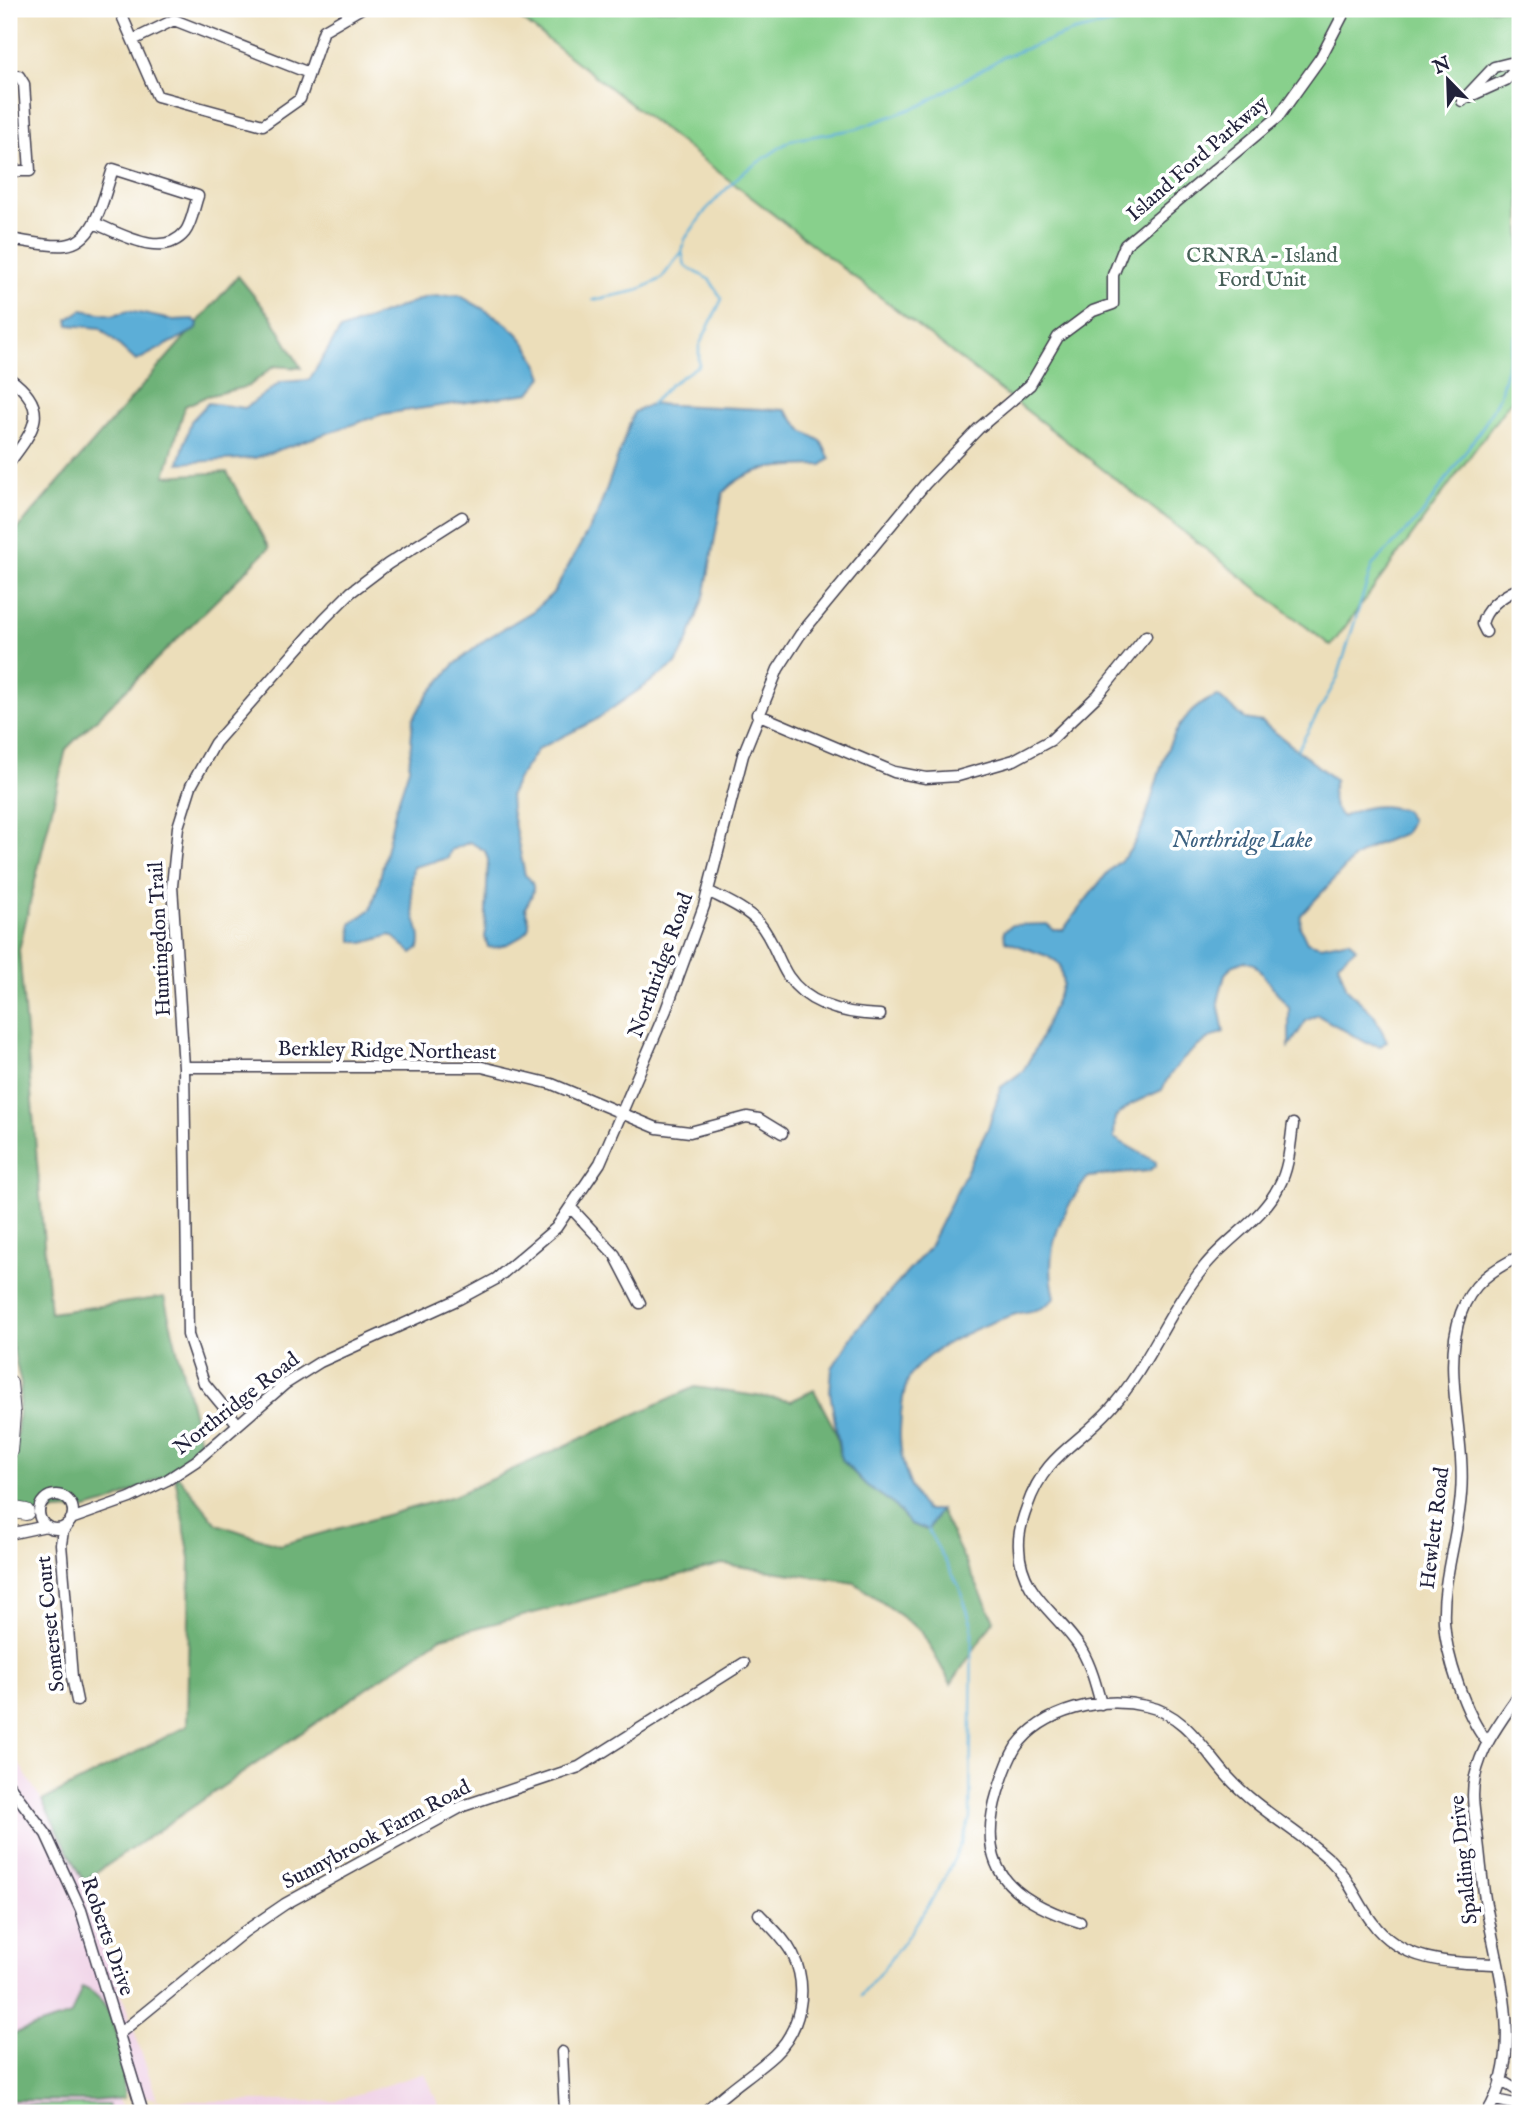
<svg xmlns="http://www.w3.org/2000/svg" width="1529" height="2122" font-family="'IM FELL English',serif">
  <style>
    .built { fill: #efd0e6 }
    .green { fill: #88d08c; stroke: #557964; stroke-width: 2 }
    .forest { fill: #6eb278; stroke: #486a5a; stroke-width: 2 }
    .water { fill: #5baed7; stroke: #3e6889; stroke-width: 2 }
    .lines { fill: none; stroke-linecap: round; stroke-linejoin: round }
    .stream { stroke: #5baed7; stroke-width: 2.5 }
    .minor-casing { stroke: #403e4e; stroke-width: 13 }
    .highway-casing { stroke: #403e4e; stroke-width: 18 }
    .minor { stroke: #fff; stroke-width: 10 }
    .highway { stroke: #fff; stroke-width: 16 }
    .labels { text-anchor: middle; stroke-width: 7; stroke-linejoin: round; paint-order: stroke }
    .street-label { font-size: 21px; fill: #22223b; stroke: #fff }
    .park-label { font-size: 21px; fill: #465f57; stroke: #fff }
    .water-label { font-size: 23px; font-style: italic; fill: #3c6181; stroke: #fff }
  </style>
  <rect width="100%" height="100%" fill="#fff"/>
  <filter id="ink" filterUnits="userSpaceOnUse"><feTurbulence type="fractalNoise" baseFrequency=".0143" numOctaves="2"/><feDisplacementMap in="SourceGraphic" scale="14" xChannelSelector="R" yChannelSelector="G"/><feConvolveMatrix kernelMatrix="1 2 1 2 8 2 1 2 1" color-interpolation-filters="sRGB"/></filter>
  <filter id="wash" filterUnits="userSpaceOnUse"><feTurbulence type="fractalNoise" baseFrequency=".00686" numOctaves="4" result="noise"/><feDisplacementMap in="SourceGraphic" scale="28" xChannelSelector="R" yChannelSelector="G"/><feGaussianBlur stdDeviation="1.57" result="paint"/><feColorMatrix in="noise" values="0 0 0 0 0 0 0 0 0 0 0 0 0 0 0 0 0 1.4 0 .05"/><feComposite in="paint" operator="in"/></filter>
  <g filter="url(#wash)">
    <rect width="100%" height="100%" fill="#ecdeba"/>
    <!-- built -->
    <path class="built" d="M 9,1748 L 42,1801 L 84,1881 L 157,2099 L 116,2090 L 9,2089 Z
      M 425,2073 L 442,2113 L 158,2113 L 154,2101 L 335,2101 Z
      M 9,2097 L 117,2098 L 127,2113 L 9,2113 Z"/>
    <!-- green -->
    <path class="green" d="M 508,9 L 1520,9 L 1520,388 L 1331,646 Z
      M 9,2105 L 108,2105 L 108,2113 L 9,2113 Z"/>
    <!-- forest -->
    <path class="forest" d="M 238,276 L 272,318 L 301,368 L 274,366 L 249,386 L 207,396 L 185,406 L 165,476 L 227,472 L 269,548 L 66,749 L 19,950 L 50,1313 L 164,1297 L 200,1441 L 174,1471 L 217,1524 L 280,1545 L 454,1496 L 695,1387 L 791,1401 L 814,1390 L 835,1430 L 841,1459 L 866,1485 L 892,1503 L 910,1524 L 927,1530 L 940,1510 L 994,1620 L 951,1684 L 921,1631 L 855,1583 L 722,1564 L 442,1637 L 84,1881 L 42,1801 L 187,1726 L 190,1558 L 174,1471 L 111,1502 L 87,1509 L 56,1511 L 9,1525 L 21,1384 L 9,1332 L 9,539 Z
      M 82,1987 C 119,2000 125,2064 124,2098 L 93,2101 L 9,2100 L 9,2035 L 71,2015 Z"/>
    <!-- water -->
    <path class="water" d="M 459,295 C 502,320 525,328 543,377 L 530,393 L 383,414 L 255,458 L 179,463 L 191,421 L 208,403 L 245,408 L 281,382 L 309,380 L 340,330 L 426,297 Z
      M 82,310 L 112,315 L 129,311 L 172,320 L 193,319 L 198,323 L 197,329 L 136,361 L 100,328 L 69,325 L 68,319 Z
      M 651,404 L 785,410 L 803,431 L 821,441 L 830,459 L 822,465 C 786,466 748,464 723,493 L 705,593 L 688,641 L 676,664 L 594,721 L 538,749 L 517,780 L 510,795 L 511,809 L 525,875 C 539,884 532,897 525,908 C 526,913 530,921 529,926 C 526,938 499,950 488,947 L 485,937 L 488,860 L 485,851 L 470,842 L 451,850 L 448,858 L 413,867 C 411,882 411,899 414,914 C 417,926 422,936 419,948 L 412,953 L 391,935 L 364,943 L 352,941 L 351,924 L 371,909 L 379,883 L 395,811 L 409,768 L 413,719 L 427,696 L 454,665 L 486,639 L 533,611 L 553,593 L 597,515 L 634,412 Z
      M 1218,696 L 1245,719 L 1262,722 L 1335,780 C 1331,795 1330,806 1342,817 C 1363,806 1380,803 1404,810 L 1411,820 L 1405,833 L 1373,846 L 1353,859 L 1301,915 L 1300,927 L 1307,942 L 1321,946 L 1349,940 L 1356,948 L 1338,963 L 1347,989 L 1374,1015 L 1387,1041 L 1381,1046 L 1367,1043 L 1317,1015 L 1306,1021 L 1289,1047 L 1289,1007 L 1254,964 L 1244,961 L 1232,966 L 1225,974 L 1218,1002 L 1224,1032 C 1200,1040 1171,1067 1162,1090 L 1131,1104 L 1115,1118 L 1114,1138 L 1156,1162 L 1156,1166 L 1148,1171 L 1088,1177 C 1060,1214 1043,1250 1055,1297 C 1041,1314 1032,1309 1013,1315 C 982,1325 937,1344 915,1369 C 902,1384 901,1412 900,1431 C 899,1457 908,1490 926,1510 L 940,1510 L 928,1530 L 910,1524 L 892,1503 L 866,1485 L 841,1459 L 830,1392 L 832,1368 L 857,1329 L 928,1249 L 988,1128 L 1001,1087 L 1023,1071 L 1037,1046 L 1063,984 L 1060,965 L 1047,956 L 1005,941 L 1004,931 L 1012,925 L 1047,924 L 1054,930 L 1063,930 C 1078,910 1093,890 1109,871 C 1115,864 1123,860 1128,853 C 1163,805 1153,718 1218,696 Z"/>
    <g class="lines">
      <!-- stream -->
      <path class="stream" d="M 593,300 L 636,291 L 661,279 L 681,253
        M 651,404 L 671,384 L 699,365 L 699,346 L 722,299 L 710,280 L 685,266 L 682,252 L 685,239 L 706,210 L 741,174 L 791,140 L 856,129 L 922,105 L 1003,57 L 1075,31 L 1140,18 L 1150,9
        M 1298,749 L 1337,679 L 1372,566 L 1421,516 L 1485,423 L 1500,395 L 1514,338 L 1520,331
        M 861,1996 C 901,1948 953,1878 970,1818 L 972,1625 L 959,1586 L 928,1530"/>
    </g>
  </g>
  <g filter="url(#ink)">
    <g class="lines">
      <defs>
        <path id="minor" d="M 119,9 L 157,96 L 263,125 L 300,99 L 324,30 L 360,9
          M 133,40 L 174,20 L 309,73
          M 9,77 L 19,76 L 24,84 L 30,171 L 9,171
          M 1462,101 L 1494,67 L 1510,63 L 1514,71 L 1506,80 L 1466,98
          M 9,239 C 26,241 48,247 65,245 C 97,242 104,194 113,169 L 198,196 C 194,207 192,223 185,232 C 162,260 120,233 94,223
          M 9,378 C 51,408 35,429 9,463
          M 1486,632 L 1482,624 C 1486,606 1504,595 1520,588
          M 757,714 L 894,772 L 926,778 L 958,776 L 1014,760 L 1051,740 L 1098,695 L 1146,636
          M 708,891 C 725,900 745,908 759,923 C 773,939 777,959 788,976 C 808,1006 847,1014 880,1015
          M 184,1067 L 482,1067 L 552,1084 L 657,1128 L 690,1132 L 747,1117 L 759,1119 L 782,1133
          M 572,1209 L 615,1255 L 640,1303
          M 237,1423 L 204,1383 L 188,1335 L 184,1067 L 172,886 L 178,827 L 191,786 L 215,743 L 324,619 L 351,592 L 388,564 L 462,517
          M39 1512a17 17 0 1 1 34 0a17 17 0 1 1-34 0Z
          M 71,1519 L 130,1498 L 167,1480 L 196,1461 L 285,1384 L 320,1362 L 459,1299 L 496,1279 L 556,1228 L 600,1163 L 666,1010 L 704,906 L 743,755 L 778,669 L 800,635 L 925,484 L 979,428 L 1030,385 L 1058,337 L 1093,311 L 1113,304 L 1113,275 L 1125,245 L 1278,117 L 1321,57 L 1346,9
          M 69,1523 L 63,1531 L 61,1544 L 72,1677 L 77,1701
          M 9,1534 L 46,1526
          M 1101,1704 C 1096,1685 1091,1666 1081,1649 C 1059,1614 1020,1595 1019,1548 C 1018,1534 1022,1520 1027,1507 C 1045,1454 1077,1446 1111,1408 C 1149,1366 1168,1311 1204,1267 C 1227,1238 1262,1220 1279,1186 C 1289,1168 1290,1145 1293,1124
          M 1487,1742 C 1465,1714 1446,1656 1444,1622 C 1442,1579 1458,1537 1461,1494 C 1466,1435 1441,1370 1461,1313 C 1471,1284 1493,1269 1520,1256
          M 9,1785 L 46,1834 L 81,1910 L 143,2113
          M 1080,1922 C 1010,1900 974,1868 998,1791 C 1003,1776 1007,1761 1016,1747 C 1043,1709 1102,1696 1146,1706 C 1185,1714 1203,1749 1228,1777 C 1258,1810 1297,1830 1330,1860 C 1349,1878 1357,1902 1372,1922 C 1401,1963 1452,1963 1497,1964
          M 120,2033 L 244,1932 L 285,1904 L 463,1806 L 579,1767 L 744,1663
          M 562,2052 L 565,2113
          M 1500,2080 L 1520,2092
          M 1495,2100 L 1520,2105
          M 704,2113 C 725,2091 752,2075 774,2055 C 801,2030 809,1988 793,1955 C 785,1939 771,1927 759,1914
          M 1487,2113 C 1525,2052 1499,1975 1487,1910 C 1482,1887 1481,1864 1478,1841 C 1476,1820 1470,1798 1475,1777 C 1482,1744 1502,1720 1520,1693"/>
        <path id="highway" d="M 9,1383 L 12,1414 L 9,1451
          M 9,1509 L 26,1512"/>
      </defs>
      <!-- minor casing -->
      <use href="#minor" class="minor-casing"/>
      <!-- highway casing -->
      <use href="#highway" class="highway-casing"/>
      <!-- minor -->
      <use href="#minor" class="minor"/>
      <!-- highway -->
      <use href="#highway" class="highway"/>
    </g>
  </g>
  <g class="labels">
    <!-- street labels -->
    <g class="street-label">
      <text transform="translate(1197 158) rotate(-41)" y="7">Island Ford Parkway</text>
      <text transform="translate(159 939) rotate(-93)" y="7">Huntingdon Trail</text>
      <text transform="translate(660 965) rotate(-70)" y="7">Northridge Road</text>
      <text transform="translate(387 1050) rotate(1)" y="7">Berkley Ridge Northeast</text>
      <text transform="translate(236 1403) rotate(-38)" y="7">Northridge Road</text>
      <text transform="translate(1434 1528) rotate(-83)" y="7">Hewlett Road</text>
      <text transform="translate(50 1624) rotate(-96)" y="7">Somerset Court</text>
      <text transform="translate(376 1834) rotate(-28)" y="7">Sunnybrook Farm Road</text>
      <text transform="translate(1463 1860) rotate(-96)" y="7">Spalding Drive</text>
      <text transform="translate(108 1936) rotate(71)" y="7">Roberts Drive</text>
    </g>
    <!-- park labels -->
    <g class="park-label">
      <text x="1262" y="262">CRNRA - Island<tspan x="1262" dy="24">Ford Unit</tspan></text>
    </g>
    <!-- water labels -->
    <g class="water-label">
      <text x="1242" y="847">Northridge Lake</text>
    </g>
  </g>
  <!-- margin -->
  <rect width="1529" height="2122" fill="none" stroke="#fff" stroke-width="35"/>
  <!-- north arrow -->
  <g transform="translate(1448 80) rotate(337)" stroke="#ffffff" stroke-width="5" paint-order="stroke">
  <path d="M0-5L12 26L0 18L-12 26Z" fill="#22223b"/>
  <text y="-10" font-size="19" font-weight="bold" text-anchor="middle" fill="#22223b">N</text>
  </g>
</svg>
